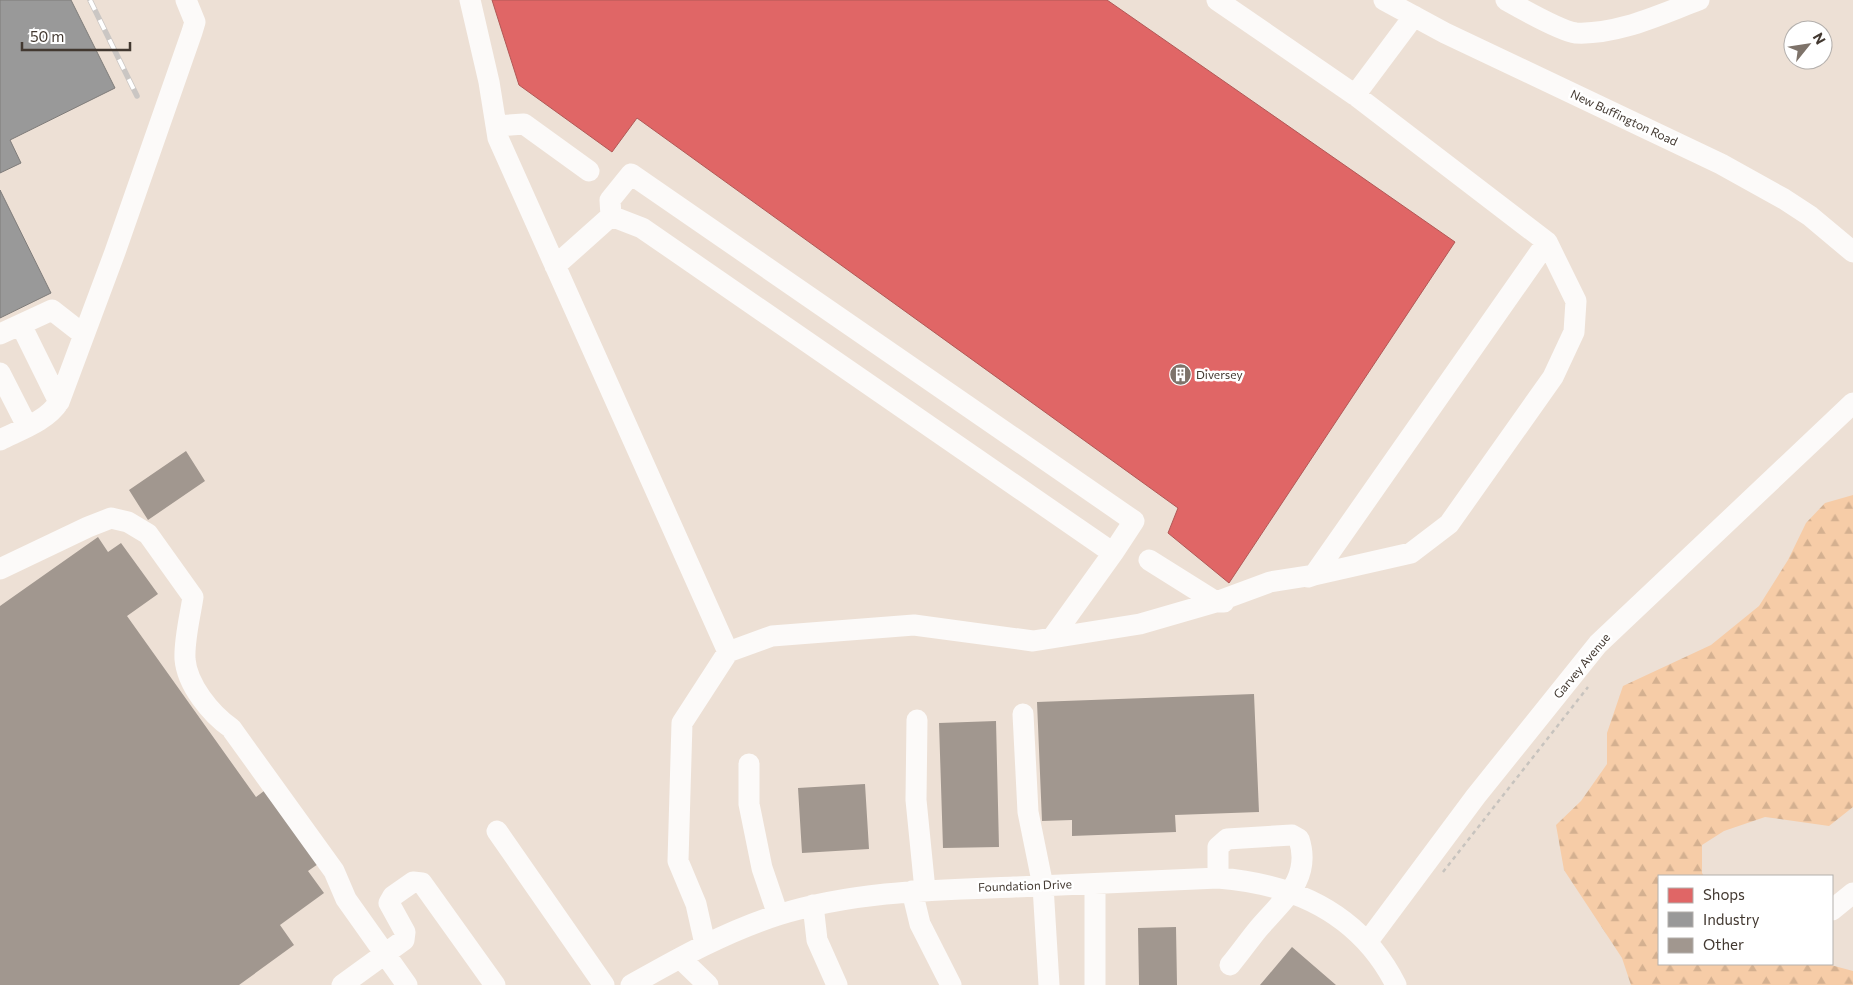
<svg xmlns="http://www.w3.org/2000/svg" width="1853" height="985" font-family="Commissioner,sans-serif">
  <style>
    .forest { fill: url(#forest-firs) }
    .shops { fill: #e06666; stroke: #b15856 }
    .industry { fill: #999; stroke: #7f7c7a }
    .building { fill: #a1978f }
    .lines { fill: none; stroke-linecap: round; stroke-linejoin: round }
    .path { stroke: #c7c3be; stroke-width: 2.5; stroke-dasharray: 4 4; stroke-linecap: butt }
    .minor { stroke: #fcfaf9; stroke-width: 21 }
    .rail-casing { stroke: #cac6c3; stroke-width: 5.5 }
    .rail { stroke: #fff; stroke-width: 4; stroke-dasharray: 11; stroke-linecap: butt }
    .labels { text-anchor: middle; stroke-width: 5; stroke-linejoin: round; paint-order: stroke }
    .street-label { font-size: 12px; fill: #423830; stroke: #fff }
    .poi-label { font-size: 12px; fill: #423830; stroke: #fff; text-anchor: start }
  </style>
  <defs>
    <pattern id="forest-firs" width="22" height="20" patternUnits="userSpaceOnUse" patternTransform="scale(1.25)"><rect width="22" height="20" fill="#f6cca7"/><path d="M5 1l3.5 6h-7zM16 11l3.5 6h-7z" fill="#d4b090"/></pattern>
  </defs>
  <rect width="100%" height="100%" fill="#ede0d5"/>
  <!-- forest -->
  <path class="forest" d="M 1853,495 L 1853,807 L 1829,826 L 1765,817 L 1724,831 L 1702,845 L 1702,873 L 1704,876 L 1659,876 L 1659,964 L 1827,964 L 1853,971 L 1853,985 L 1631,985 L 1622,958 L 1564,870 L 1556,825 L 1581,801 L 1607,764 L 1607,733 L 1623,686 L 1711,645 L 1759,606 L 1788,560 L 1806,523 L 1825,503 Z"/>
  <!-- shops -->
  <path class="shops" d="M 492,0 L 1107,0 L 1455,242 L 1229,583 L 1168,533 L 1178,508 L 637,118 L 612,152 L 519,85 Z"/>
  <!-- industry -->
  <path class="industry" d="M 0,0 L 71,0 L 115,88 L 10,140 L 21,163 L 0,173 Z
    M 0,190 L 51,293 L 0,318 Z"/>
  <!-- building -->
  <path class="building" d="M 186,451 L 205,481 L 148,520 L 129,490 Z
    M 98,537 L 108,552 L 121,543 L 158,594 L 127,616 L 256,797 L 268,788 L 321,862 L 308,871 L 324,893 L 280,925 L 294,945 L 239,985 L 0,985 L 0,606 Z
    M 1254,694 L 1259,812 L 1175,815 L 1176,832 L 1072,836 L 1072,820 L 1042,821 L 1037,702 Z
    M 996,721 L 999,847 L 943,848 L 939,723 Z
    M 865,784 L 869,849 L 802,853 L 798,788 Z
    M 1176,927 L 1177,985 L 1139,985 L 1138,928 Z
    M 1292,947 L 1336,985 L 1260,985 Z"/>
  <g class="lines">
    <!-- path -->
    <path class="path" d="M 1443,872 L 1588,687"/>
    <!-- minor -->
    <path class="minor" d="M 470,0 L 489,82 L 498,138 L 728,652 L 682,723 L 678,861 L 696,904 L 705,944
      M 1217,0 L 1355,95 L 1414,16
      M 1384,0 L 1445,33 L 1721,164 L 1784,199 L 1810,216 L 1853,252
      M 1506,0 C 1522,9 1560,31 1576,33 C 1618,35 1661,14 1699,0
      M 496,126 L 524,124 L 589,171
      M 611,216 L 610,200 L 631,174 L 1134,521 L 1113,553
      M 555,266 L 611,216 L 642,228 L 1113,553 L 1052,638
      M 21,325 L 59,402
      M 0,334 L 52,310 L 84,335
      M 0,373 L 27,426
      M 0,440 C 20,430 47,421 59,402 L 115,252 L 192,32 L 195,22 L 186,0
      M 1149,560 L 1216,602 L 1224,602
      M 0,569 L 88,527 L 111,518 L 128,522 L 148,534 L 193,597 C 190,617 184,640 185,659 C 187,685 211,714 231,728 L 334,871 L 346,899 L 407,985
      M 1308,577 L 1314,575 L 1547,242 L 1355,95
      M 728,652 L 772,636 L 914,625 L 1033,641 L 1140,624 L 1216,602 L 1270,582 L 1314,575 L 1411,553 L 1449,524 L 1553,377 L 1574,332 L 1576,301 L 1547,242
      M 1023,714 L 1028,812 L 1043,886 L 1049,985
      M 917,720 L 916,800 L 925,890
      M 749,764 L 749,804 L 762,868 L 778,915
      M 497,831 L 604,985
      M 1218,878 L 1218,847 L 1227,839 L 1292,835 L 1299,839 C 1312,879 1282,901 1259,928 C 1249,940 1240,953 1230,965
      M 1095,884 L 1095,985
      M 912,891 L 920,924 L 951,985
      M 813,905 L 817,940 L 837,985
      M 1832,910 L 1853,893
      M 1368,941 L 1476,796 L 1598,644 L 1853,403
      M 680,958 L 708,985
      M 342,985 L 404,940 L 405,932 L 389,903 L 393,896 L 413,882 L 422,883 L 495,985
      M 631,985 C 679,958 725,932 778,915 C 855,891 934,890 1014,887 C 1082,884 1150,881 1218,878 C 1295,884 1360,914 1396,985"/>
    <defs>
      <path id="rail" d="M 90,0 L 137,96"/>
    </defs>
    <!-- rail casing -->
    <use href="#rail" class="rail-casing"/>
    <!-- rail -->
    <use href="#rail" class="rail"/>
  </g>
  <!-- icons -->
  <defs>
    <symbol id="building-disc" viewBox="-11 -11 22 22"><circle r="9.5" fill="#7e736a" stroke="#fff"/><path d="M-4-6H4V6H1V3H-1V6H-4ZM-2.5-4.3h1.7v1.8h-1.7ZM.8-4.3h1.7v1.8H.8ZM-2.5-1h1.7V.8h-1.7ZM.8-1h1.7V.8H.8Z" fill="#fff"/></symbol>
  </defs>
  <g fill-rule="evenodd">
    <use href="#building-disc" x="1168" y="362" width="25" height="25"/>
  </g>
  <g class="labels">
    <!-- street labels -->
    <g class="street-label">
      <text transform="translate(1624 118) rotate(25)" y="4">New Buffington Road</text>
      <text transform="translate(1582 666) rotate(-50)" y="4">Garvey Avenue</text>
      <text transform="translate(1025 886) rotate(-2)" y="4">Foundation Drive</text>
    </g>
    <!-- poi labels -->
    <g class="poi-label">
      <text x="1196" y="379">Diversey</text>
    </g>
  </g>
  <!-- legend -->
  <rect x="1658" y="875" width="175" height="90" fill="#ffffff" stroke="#b3afac"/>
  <rect x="1668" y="888" width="25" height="15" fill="#e06666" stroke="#b3afac"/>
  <text x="1703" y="900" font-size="15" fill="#423830">Shops</text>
  <rect x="1668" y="912" width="25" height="15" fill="#999999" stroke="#b3afac"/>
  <text x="1703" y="925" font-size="15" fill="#423830">Industry</text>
  <rect x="1668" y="938" width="25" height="15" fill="#a1978f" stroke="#b3afac"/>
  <text x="1703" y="950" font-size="15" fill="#423830">Other</text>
  <!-- north arrow -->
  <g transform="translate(1808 45) rotate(60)"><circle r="24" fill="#ffffff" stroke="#b3afac"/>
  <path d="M0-4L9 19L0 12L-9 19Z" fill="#7e736a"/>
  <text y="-8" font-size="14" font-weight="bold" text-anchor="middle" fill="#423830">N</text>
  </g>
  <!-- scale -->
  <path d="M22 42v8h108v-8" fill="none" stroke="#423830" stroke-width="2.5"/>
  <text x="30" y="42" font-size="15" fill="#423830" stroke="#ffffff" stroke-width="4" paint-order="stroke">50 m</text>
</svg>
